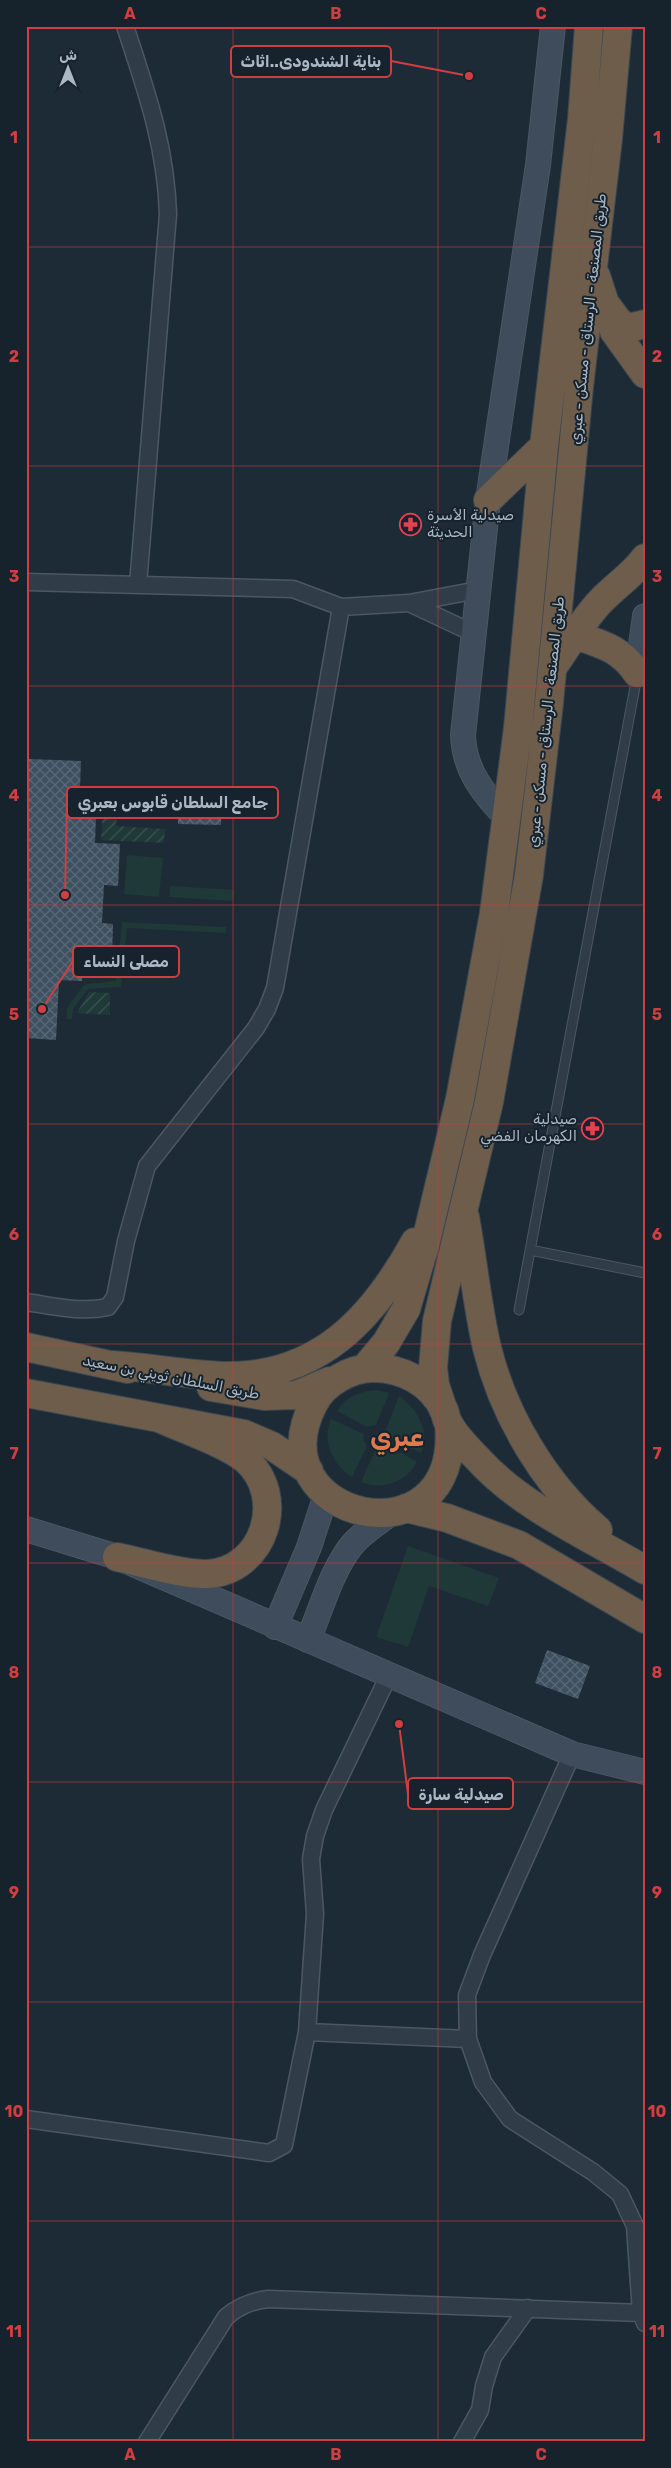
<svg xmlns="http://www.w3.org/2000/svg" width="671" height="2468" font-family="Rubik,Vazirmatn,sans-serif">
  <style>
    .grass { fill: #1f3838 }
    .garden { fill: url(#garden-furrows) }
    .building { fill: url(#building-cross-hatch) }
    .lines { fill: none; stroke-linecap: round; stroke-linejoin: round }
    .lane-casing { stroke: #4b5863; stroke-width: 11 }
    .street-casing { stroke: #4b5863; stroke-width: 19 }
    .secondary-casing { stroke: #4b5863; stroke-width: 26 }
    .highway-casing { stroke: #3b4852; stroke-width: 30 }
    .lane { stroke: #303d48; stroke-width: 9 }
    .street { stroke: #303d48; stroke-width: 16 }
    .secondary { stroke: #3e4c5b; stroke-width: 24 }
    .highway { stroke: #6f5d4c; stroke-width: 28 }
    .grid { fill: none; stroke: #cf3e40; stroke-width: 1; stroke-opacity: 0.55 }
    .labels { text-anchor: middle; stroke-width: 4; stroke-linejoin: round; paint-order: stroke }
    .street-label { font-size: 15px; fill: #aab8c5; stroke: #16222c }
    .poi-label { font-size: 15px; fill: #aab8c5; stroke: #16222c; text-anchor: start }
    .town-label { font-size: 25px; font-weight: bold; fill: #de7a4d; stroke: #16222c }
    .leader { fill: none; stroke: #cf3e40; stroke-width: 2 }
    .callout-dot { fill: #cf3e40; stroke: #16222c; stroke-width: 2 }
    .callout { fill: #16222c; stroke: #cf3e40; stroke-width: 2 }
    .callout-label { font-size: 16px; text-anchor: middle; font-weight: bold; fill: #aab8c5 }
    .neatline { fill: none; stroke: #cf3e40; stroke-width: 2 }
    .grid-label { font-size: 16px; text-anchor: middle; font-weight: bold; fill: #cf3e40 }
  </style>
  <defs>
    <pattern id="garden-furrows" width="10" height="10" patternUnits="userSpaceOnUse" patternTransform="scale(1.25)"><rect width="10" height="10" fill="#1f3838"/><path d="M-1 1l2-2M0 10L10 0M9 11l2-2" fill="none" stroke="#3d5353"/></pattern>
    <pattern id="building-cross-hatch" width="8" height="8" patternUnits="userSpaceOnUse" patternTransform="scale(1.25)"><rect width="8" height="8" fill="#3f5160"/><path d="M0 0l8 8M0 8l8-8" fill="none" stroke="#586875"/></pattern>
  </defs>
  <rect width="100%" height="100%" fill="#1d2b37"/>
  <!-- grass -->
  <path class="grass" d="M 127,855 L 163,858 L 159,897 L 124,894 Z
    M 170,886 L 235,890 L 233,901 L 169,897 Z
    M 122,922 L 226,927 L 226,933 L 127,928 L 121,987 L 88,989 L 73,1009 L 72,1019 L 66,1019 L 67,1008 L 83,986 L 87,984 L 116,981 Z
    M 377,1390 L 389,1393 L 376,1425 L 367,1427 L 337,1411 C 346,1396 360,1391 377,1390 Z
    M 399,1396 C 417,1408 431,1432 421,1453 L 388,1437 L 386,1429 Z
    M 331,1419 L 364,1434 L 363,1439 L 367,1446 L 352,1477 C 333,1465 321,1441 331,1419 Z
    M 388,1445 L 417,1462 C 406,1482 383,1491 361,1482 L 376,1448 L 383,1448 Z
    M 408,1546 L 499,1578 L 488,1606 L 429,1586 L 408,1647 L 376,1637 Z"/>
  <!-- garden -->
  <path class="garden" d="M 103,810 L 117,811 L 116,826 L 165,829 L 164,843 L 101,840 Z
    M 89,992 L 110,993 L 110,1015 L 77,1013 Z"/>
  <!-- building -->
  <path class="building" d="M 29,759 L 81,761 L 79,815 L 96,816 L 95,843 L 120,844 L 118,886 L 104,885 L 102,923 L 113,924 L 112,961 L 83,959 L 82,981 L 59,980 L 56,1040 L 26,1038 L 26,813 Z
    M 178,804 L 221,805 L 221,825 L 178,824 Z
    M 547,1650 L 590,1666 L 578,1699 L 535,1683 Z"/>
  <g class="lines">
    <defs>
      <path id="lane" d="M 530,1250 L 645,1273
        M 519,1310 L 637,676"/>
      <path id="street" d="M 125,26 C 146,90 166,146 168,214 L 138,585
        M 26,582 L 293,589 L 341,607 L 409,603 L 478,590
        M 409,603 L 473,633
        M 26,1302 C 53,1306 81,1313 108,1307 L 115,1297 L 126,1241 L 147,1166 L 256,1028 L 267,1009 L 275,988 L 341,607
        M 572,1754 L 482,1955 L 467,1995 L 468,2039 L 483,2082 L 510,2119 L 593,2172 L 620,2194 L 635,2226 L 641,2313 L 645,2323
        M 307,2032 L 468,2039
        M 26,2119 L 269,2153 L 284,2145 L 307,2032 L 315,1914 L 311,1859 L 315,1836 L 324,1810 L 389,1675
        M 147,2442 L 226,2317 C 239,2306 251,2301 268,2299 L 641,2313
        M 462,2442 L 480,2410 L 484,2386 L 493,2357 L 528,2308"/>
      <path id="secondary" d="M 637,673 L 645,616
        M 508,819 C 484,795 464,770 463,735 L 488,500 L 538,165 L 553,26
        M 26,1529 L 117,1557 L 572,1754 L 645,1772
        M 275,1627 L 309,1547 L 326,1495
        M 308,1640 C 321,1610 331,1571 352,1545 C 363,1532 378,1523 391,1513"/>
      <path id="highway" d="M 596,276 L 614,331 L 645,374
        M 607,306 C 620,323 621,331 645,324
        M 488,500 L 544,446
        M 575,635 C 602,644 621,649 637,673
        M 553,667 C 568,646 581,623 598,604 C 613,587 632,576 645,558
        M 465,1217 C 473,1260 477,1305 487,1348 C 504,1416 545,1485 598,1530
        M 26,1347 L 128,1369
        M 111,1365 C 148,1367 186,1375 224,1376 C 319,1378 373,1318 415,1242
        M 365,1368 L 386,1343 L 406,1309 L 425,1245 L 460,1099 L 494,913 L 518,728 L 544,446 L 582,119 L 589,26
        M 211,1387 L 264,1396 L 297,1395 L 330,1381
        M 26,1393 L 244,1434 L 272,1446 L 309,1471
        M 443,1409 L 435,1385 L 433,1368 L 437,1321 L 489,1102 L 529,875 L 549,703 L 579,387 L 608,139 L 618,26
        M 449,1424 C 462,1568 252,1520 314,1403 C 324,1383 351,1368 373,1368 C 403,1368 431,1383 444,1410 C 446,1415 446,1420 449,1424 C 456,1437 468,1449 478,1459 C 521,1507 590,1537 645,1570
        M 406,1508 L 447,1518 L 519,1545 L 645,1619
        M 117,1557 C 142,1562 182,1575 207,1574 C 265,1571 288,1496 245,1459 C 225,1443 183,1429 159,1418"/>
    </defs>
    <!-- lane casing -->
    <use href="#lane" class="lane-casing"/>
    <!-- street casing -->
    <use href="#street" class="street-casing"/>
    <!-- secondary casing -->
    <use href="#secondary" class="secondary-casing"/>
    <!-- highway casing -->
    <use href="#highway" class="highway-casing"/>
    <!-- lane -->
    <use href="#lane" class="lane"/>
    <!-- street -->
    <use href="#street" class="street"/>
    <!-- secondary -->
    <use href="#secondary" class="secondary"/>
    <!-- highway -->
    <use href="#highway" class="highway"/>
  </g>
  <!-- grid -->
  <path class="grid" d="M 233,26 L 233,2442M 438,26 L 438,2442M 26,247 L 645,247M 26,466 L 645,466M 26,686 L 645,686M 26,905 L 645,905M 26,1124 L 645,1124M 26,1344 L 645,1344M 26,1563 L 645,1563M 26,1782 L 645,1782M 26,2002 L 645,2002M 26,2221 L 645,2221"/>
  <!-- icons -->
  <defs>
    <symbol id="pharmacy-ring" viewBox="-11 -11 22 22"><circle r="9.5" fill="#16222c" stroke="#e0444e" stroke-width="1.5"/><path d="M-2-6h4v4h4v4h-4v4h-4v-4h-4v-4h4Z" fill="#e0444e"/></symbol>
  </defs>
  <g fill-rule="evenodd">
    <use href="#pharmacy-ring" x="398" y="512" width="25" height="25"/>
    <use href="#pharmacy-ring" x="580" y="1116" width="25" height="25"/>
  </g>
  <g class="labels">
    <!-- street labels -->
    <g class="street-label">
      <text transform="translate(588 319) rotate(-84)" y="5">طريق المصنعة - الرستاق - مسكن - عبري</text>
      <text transform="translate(546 722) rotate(-84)" y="5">طريق المصنعة - الرستاق - مسكن - عبري</text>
      <text transform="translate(171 1377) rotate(11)" y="5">طريق السلطان ثويني بن سعيد</text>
    </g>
    <!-- poi labels -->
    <g class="poi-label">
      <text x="427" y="520">صيدلية الأسرة<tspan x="427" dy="17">الحديثة</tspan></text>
      <text x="577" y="1124" text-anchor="end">صيدلية<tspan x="577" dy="17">الكهرمان الفضي</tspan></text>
    </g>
    <!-- town labels -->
    <g class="town-label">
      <text x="397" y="1446">عبري</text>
    </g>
  </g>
  <!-- callouts -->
  <path class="leader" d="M469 76L391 61M65 895L67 802M42 1009L73 961M399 1724L408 1794"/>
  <g class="callout-dot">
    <circle cx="469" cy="76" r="5"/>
    <circle cx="65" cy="895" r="5"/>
    <circle cx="42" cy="1009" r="5"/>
    <circle cx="399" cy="1724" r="5"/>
  </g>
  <g class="callout">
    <rect x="231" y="46" width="160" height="31" rx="5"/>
    <rect x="67" y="787" width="211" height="31" rx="5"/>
    <rect x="73" y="946" width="106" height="31" rx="5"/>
    <rect x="408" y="1778" width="105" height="31" rx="5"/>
  </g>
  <g class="callout-label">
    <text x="311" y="67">بناية الشندودى..اثاث</text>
    <text x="173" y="808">جامع السلطان قابوس بعبري</text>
    <text x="126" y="967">مصلى النساء</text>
    <text x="461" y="1800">صيدلية سارة</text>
  </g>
  <!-- border -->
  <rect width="671" height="2468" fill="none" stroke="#16222c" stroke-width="55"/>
  <!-- north arrow -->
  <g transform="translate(68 68)" stroke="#16222c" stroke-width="4" paint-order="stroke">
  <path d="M0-4L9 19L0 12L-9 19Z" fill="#aab8c5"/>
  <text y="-8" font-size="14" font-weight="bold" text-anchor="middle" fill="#aab8c5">ش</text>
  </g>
  <rect x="28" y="28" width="616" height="2412" class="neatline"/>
  <g class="grid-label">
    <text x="130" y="19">A</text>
    <text x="336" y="19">B</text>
    <text x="541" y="19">C</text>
    <text x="14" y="143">1</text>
    <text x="657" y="143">1</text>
    <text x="14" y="362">2</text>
    <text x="657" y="362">2</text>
    <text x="14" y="582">3</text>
    <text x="657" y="582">3</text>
    <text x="14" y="801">4</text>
    <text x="657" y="801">4</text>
    <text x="14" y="1020">5</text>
    <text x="657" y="1020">5</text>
    <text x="14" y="1240">6</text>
    <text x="657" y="1240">6</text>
    <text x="14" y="1459">7</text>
    <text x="657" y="1459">7</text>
    <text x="14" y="1678">8</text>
    <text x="657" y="1678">8</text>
    <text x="14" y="1898">9</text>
    <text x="657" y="1898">9</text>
    <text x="14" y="2117">10</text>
    <text x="657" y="2117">10</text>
    <text x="14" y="2337">11</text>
    <text x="657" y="2337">11</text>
    <text x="130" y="2460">A</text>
    <text x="336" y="2460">B</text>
    <text x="541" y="2460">C</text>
  </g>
</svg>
